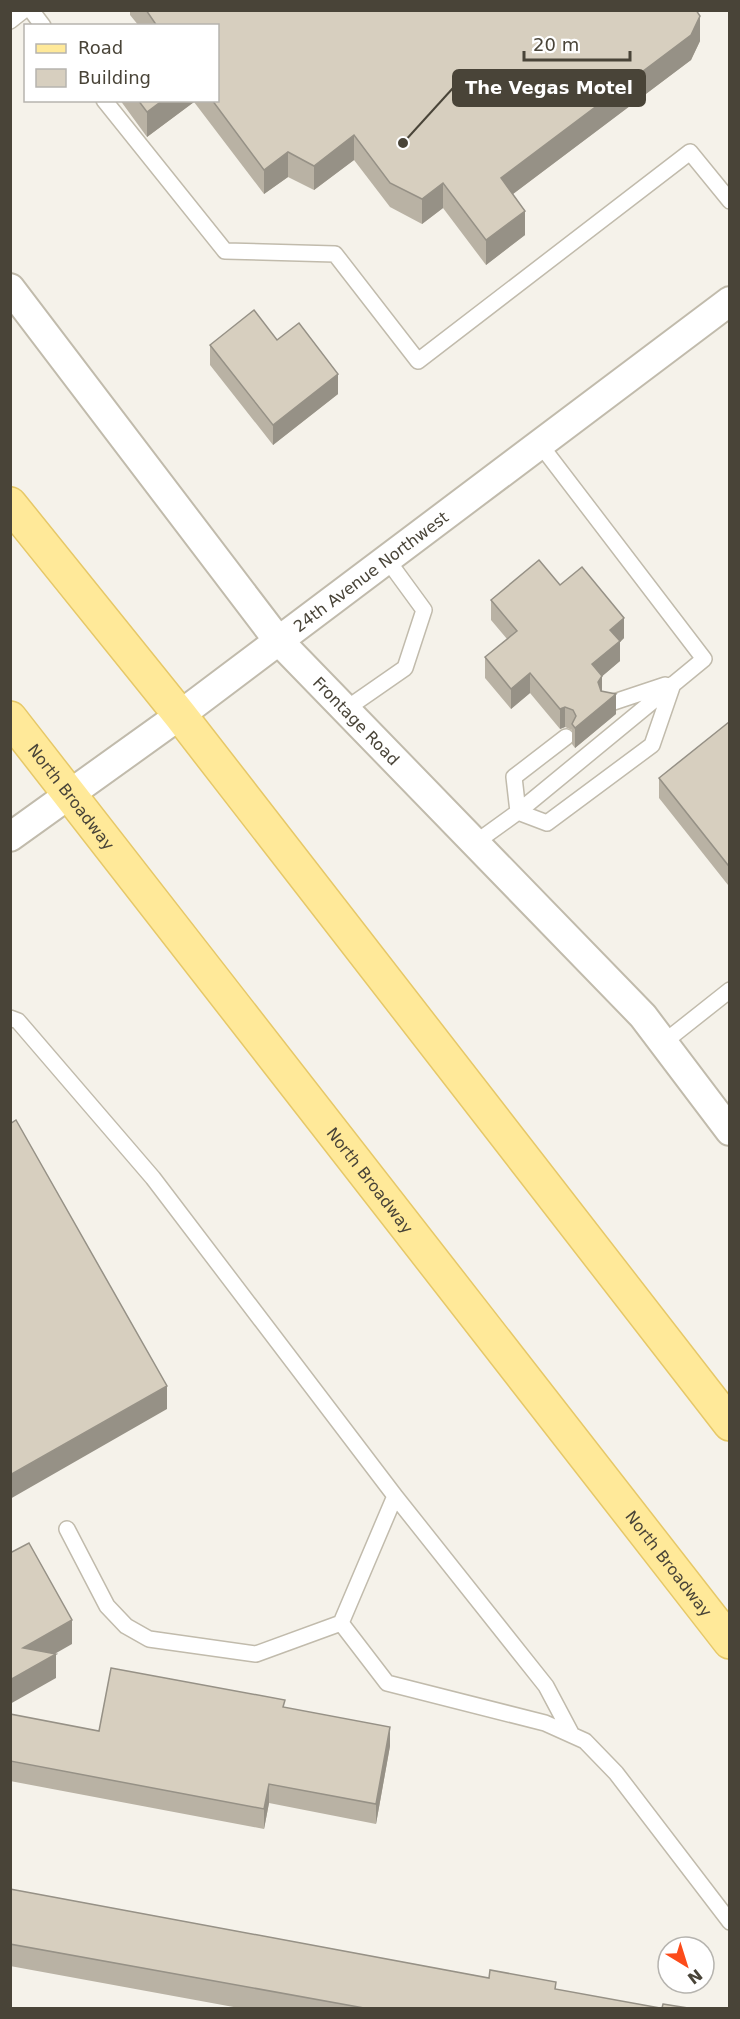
<svg xmlns="http://www.w3.org/2000/svg" width="740" height="2019" font-family="'DejaVu Sans',sans-serif">
  <style>
    .lines { fill: none; stroke-linecap: round; stroke-linejoin: round }
    .service-casing { stroke: #c1bbac; stroke-width: 18 }
    .minor-casing { stroke: #c1bbac; stroke-width: 32 }
    .primary-casing { stroke: #e6c868; stroke-width: 36 }
    .service { stroke: #fff; stroke-width: 15 }
    .minor { stroke: #fff; stroke-width: 28 }
    .primary { stroke: #ffe999; stroke-width: 33 }
    .wall { fill: #b9b2a4 }
    .shaded-wall { fill: #969186 }
    .building { fill: #d7cfbf; stroke: #969186; stroke-width: 1.5 }
    .labels { text-anchor: middle; stroke-width: 6; stroke-linejoin: round; paint-order: stroke }
    .street-label { font-size: 16px; fill: #494438; stroke: #fff }
    .leader { fill: none; stroke: #494438; stroke-width: 2 }
    .callout-dot { fill: #494438; stroke: #fff; stroke-width: 2 }
    .callout { fill: #494438; stroke: #494438; stroke-width: 2 }
    .callout-label { font-size: 18px; text-anchor: middle; font-weight: bold; fill: #fff }
  </style>
  <rect width="100%" height="100%" fill="#f5f2ea"/>
  <g class="lines">
    <defs>
      <path id="service" d="M 31,10 L 43,26
        M 10,21 L 24,10
        M 104,100 L 225,251 L 335,254 L 418,361 L 690,152 L 730,201
        M 608,704 L 665,685
        M 346,709 L 405,668 L 424,610 L 386,558
        M 518,812 L 547,823 L 652,745 L 673,684
        M 518,812 L 514,777 L 566,737
        M 475,843 L 518,812 L 704,659 L 539,443
        M 10,1018 L 18,1021 L 153,1178 L 395,1496 L 546,1686 L 572,1735
        M 663,1043 L 730,990
        M 67,1529 L 107,1606 L 126,1626 L 149,1639 L 256,1654 L 341,1623 L 395,1496
        M 341,1623 L 387,1683 L 545,1723 L 585,1741 L 616,1773 L 730,1922"/>
      <g id="minor">
        <path id="s1" d="M 10,288 L 277,639 L 643,1016 L 730,1131"/>
        <path id="s2" d="M 10,837 L 180,715 L 730,301"/>
      </g>
      <g id="primary">
        <path d="M 10,504 L 180,715 L 730,1424"/>
        <path id="s3" d="M 10,718 L 730,1642"/>
      </g>
    </defs>
    <!-- service casing -->
    <use href="#service" class="service-casing"/>
    <!-- minor casing -->
    <use href="#minor" class="minor-casing"/>
    <!-- primary casing -->
    <use href="#primary" class="primary-casing"/>
    <!-- service -->
    <use href="#service" class="service"/>
    <!-- minor -->
    <use href="#minor" class="minor"/>
    <!-- primary -->
    <use href="#primary" class="primary"/>
  </g>
  <!-- wall -->
  <path class="wall" d="M 130,10 L 696,10 L 700,41 L 691,60 L 513,194 L 525,235 L 486,265 L 443,208 L 422,224 L 390,207 L 354,160 L 314,190 L 288,177 L 264,194 L 194,102 L 147,137 L 120,100 L 218,100 L 218,26 L 139,26 L 130,15 Z
    M 277,340 L 338,394 L 273,445 L 210,365 L 210,345 Z
    M 560,585 L 624,638 L 620,642 L 620,661 L 602,676 L 602,691 L 616,714 L 575,748 L 572,744 L 572,730 L 565,727 L 560,729 L 530,693 L 511,709 L 485,678 L 485,657 L 507,639 L 491,620 L 491,600 Z
    M 729,722 L 728,885 L 659,798 L 659,778 Z
    M 10,1714 L 99,1731 L 390,1746 L 376,1824 L 269,1803 L 264,1829 L 10,1781 Z
    M 10,1889 L 489,1978 L 660,2008 L 239,2008 L 10,1966 Z"/>
  <!-- shaded-wall -->
  <path class="shaded-wall" d="M 700,16 L 700,41 L 691,60 L 501,203 L 501,178 Z
    M 163,100 L 194,100 L 194,102 L 147,137 L 147,112 Z
    M 354,135 L 354,160 L 314,190 L 314,166 Z
    M 288,152 L 288,177 L 264,194 L 264,170 Z
    M 443,183 L 443,208 L 422,224 L 422,199 Z
    M 525,211 L 525,235 L 486,265 L 486,240 Z
    M 338,374 L 338,394 L 273,445 L 273,425 Z
    M 624,618 L 624,638 L 620,642 L 620,661 L 592,685 L 592,664 L 610,630 Z
    M 530,673 L 530,693 L 511,709 L 511,689 Z
    M 602,676 L 602,697 L 598,682 Z
    M 616,694 L 616,714 L 575,748 L 575,728 Z
    M 565,707 L 565,727 L 560,729 L 560,709 Z
    M 729,864 L 729,884 L 728,885 L 728,865 Z
    M 167,1386 L 167,1409 L 10,1499 L 10,1475 Z
    M 72,1620 L 72,1644 L 23,1672 L 23,1648 Z
    M 56,1654 L 56,1678 L 10,1704 L 10,1680 Z
    M 390,1727 L 390,1746 L 376,1824 L 376,1804 Z
    M 269,1784 L 269,1803 L 264,1829 L 264,1809 Z"/>
  <!-- building -->
  <path class="building" d="M 146,10 L 696,10 L 700,16 L 691,35 L 501,178 L 525,211 L 486,240 L 443,183 L 422,199 L 390,183 L 354,135 L 314,166 L 288,152 L 264,170 L 212,100 L 218,100 L 218,26 L 157,26 Z
    M 138,100 L 163,100 L 147,112 Z
    M 254,310 L 277,340 L 299,323 L 338,374 L 273,425 L 210,345 Z
    M 539,560 L 560,585 L 582,567 L 624,618 L 610,630 L 620,641 L 592,664 L 602,676 L 598,682 L 601,691 L 616,694 L 575,728 L 572,724 L 576,716 L 573,710 L 565,707 L 560,709 L 530,673 L 511,689 L 485,657 L 517,631 L 491,600 Z
    M 729,722 L 729,864 L 728,865 L 659,778 Z
    M 16,1120 L 167,1386 L 10,1475 L 10,1124 Z
    M 29,1543 L 72,1620 L 23,1648 L 56,1654 L 10,1680 L 10,1553 Z
    M 111,1668 L 285,1700 L 283,1707 L 390,1727 L 376,1804 L 269,1784 L 264,1809 L 10,1761 L 10,1714 L 99,1731 Z
    M 10,1889 L 489,1978 L 490,1970 L 556,1982 L 555,1989 L 660,2008 L 364,2008 L 10,1944 Z
    M 663,2004 L 688,2008 L 662,2008 Z"/>
  <g class="labels">
    <!-- street labels -->
    <g class="street-label">
      <text dy="6" stroke="none"><textPath href="#s2" startOffset="448">24th Avenue Northwest</textPath></text>
      <text dy="6" stroke="none"><textPath href="#s1" startOffset="555">Frontage Road</textPath></text>
      <text dy="6" stroke="none"><textPath href="#s3" startOffset="100">North Broadway</textPath></text>
      <text dy="6" stroke="none"><textPath href="#s3" startOffset="586">North Broadway</textPath></text>
      <text dy="6" stroke="none"><textPath href="#s3" startOffset="1072">North Broadway</textPath></text>
    </g>
  </g>
  <!-- callouts -->
  <path class="leader" d="M403 143L453 88"/>
  <circle class="callout-dot" cx="403" cy="143" r="6"/>
  <rect class="callout" x="453" y="70" width="192" height="36" rx="6"/>
  <g class="callout-label">
    <text x="549" y="94">The Vegas Motel</text>
  </g>
  <!-- border -->
  <rect width="740" height="2019" fill="none" stroke="#494438" stroke-width="24"/>
  <!-- legend -->
  <rect x="24" y="24" width="195" height="78" fill="#ffffff" stroke="#b6b4af" stroke-width="1.5"/>
  <rect x="36" y="44" width="30" height="9" fill="#ffe999" stroke="#b6b4af" stroke-width="1.5"/>
  <text x="78" y="54" font-size="18" fill="#494438">Road</text>
  <rect x="36" y="69" width="30" height="18" fill="#d7cfbf" stroke="#b6b4af" stroke-width="1.5"/>
  <text x="78" y="84" font-size="18" fill="#494438">Building</text>
  <!-- north arrow -->
  <g transform="translate(686 1965) rotate(142)"><circle r="28" fill="#ffffff" stroke="#b6b4af" stroke-width="1.5"/>
  <path d="M0-4.5L10 22L0 15L-10 22Z" fill="#fc4b1a"/>
  <text y="-9" font-size="16" font-weight="bold" text-anchor="middle" fill="#494438">N</text>
  </g>
  <!-- scale -->
  <path d="M524 51v9h106v-9" fill="none" stroke="#494438" stroke-width="3"/>
  <text x="533" y="51" font-size="18" fill="#494438" stroke="#ffffff" stroke-width="4.5" paint-order="stroke">20 m</text>
</svg>
